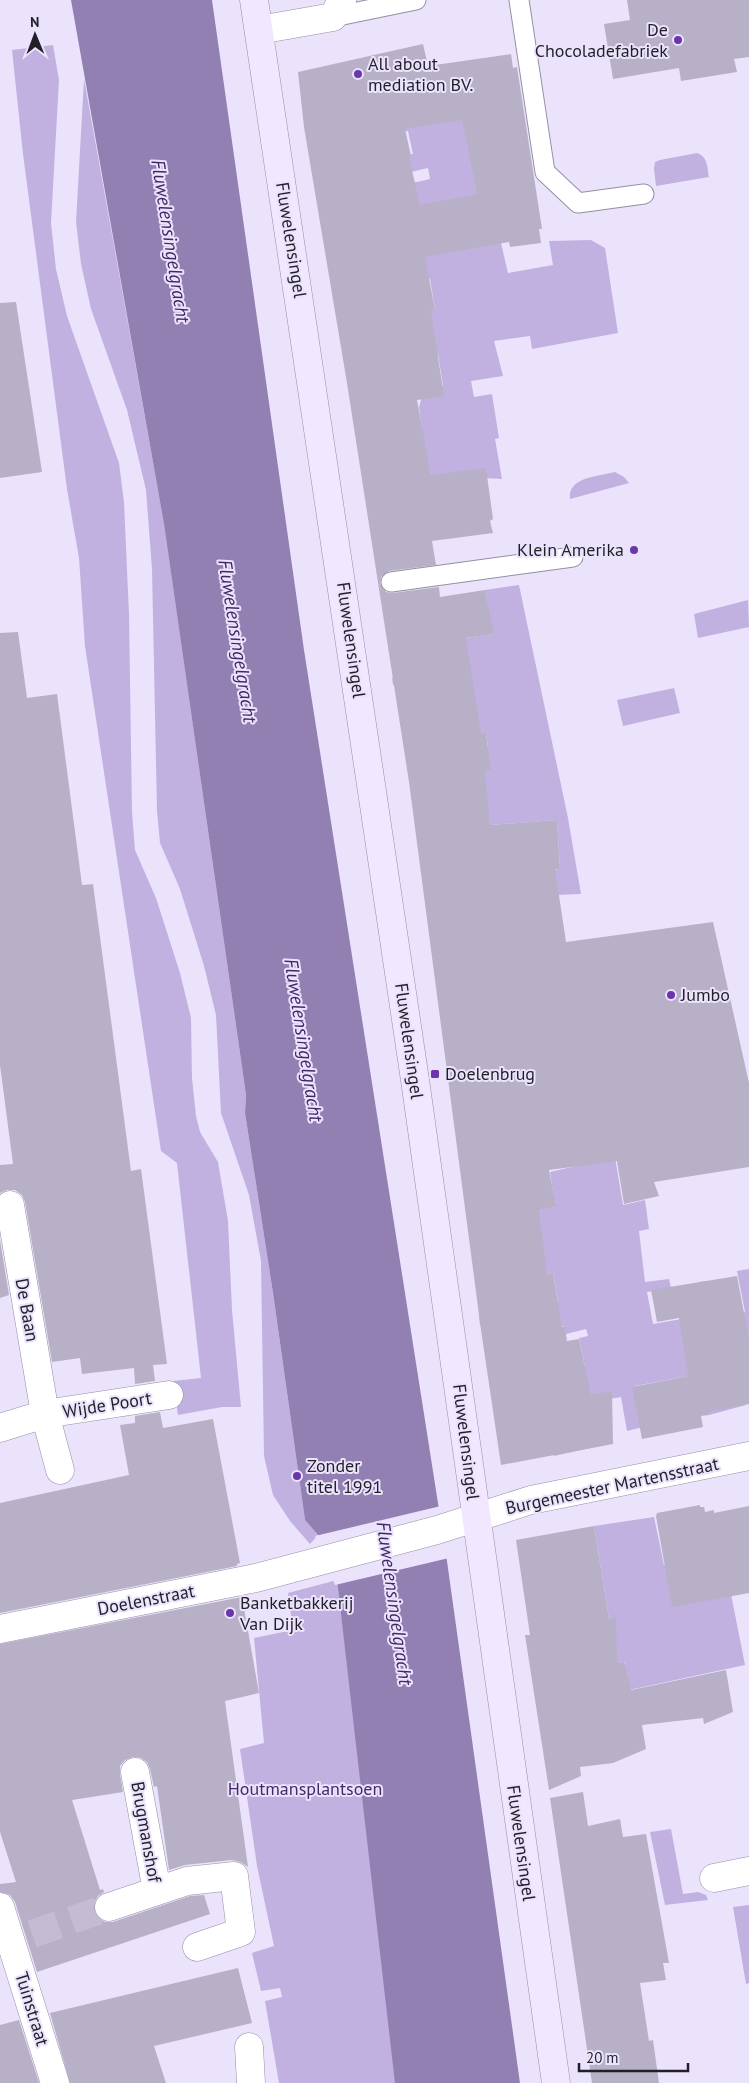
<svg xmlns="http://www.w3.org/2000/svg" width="749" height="2083" font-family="'PT Sans',sans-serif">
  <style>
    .green { fill: #c1b1e1 }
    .water { fill: #9280b3 }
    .pier { fill: #ebe3fc }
    .building { fill: #b7b0c7; fill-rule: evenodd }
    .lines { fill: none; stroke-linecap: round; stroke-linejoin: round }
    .minor-tunnel { stroke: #c3bcd2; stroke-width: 28; stroke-dasharray: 28 14; stroke-linecap: butt }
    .service-casing { stroke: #958ea4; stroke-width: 21 }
    .minor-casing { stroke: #958ea4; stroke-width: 29 }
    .secondary-casing { stroke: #958ea4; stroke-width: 29 }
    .service { stroke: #fff; stroke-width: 19 }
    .minor { stroke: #fff; stroke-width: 28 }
    .secondary { stroke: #f1e8ff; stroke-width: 28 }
    .poi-dot { fill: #6b35ac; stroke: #ebe3fc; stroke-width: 2 }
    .labels { text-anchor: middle; stroke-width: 4; stroke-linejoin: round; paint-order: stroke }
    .poi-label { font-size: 18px; fill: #221f28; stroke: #ebe3fc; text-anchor: start }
    .street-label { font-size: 18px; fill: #221f28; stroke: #ebe3fc }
    .park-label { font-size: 18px; fill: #442969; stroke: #ebe3fc }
    .water-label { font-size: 19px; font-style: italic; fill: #412666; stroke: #ebe3fc }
  </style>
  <rect width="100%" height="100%" fill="#ebe3fc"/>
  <!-- green -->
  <path class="green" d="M 53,45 L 59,80 L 51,223 L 56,269 L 67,316 L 119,463 L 124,502 L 129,614 L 132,812 L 135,850 L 156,898 L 180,973 L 191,1018 L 192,1078 L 196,1116 L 200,1132 L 218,1162 L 228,1221 L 232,1310 L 241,1407 L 222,1407 L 178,1415 L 173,1381 L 201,1378 L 177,1163 L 161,1151 L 85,646 L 79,558 L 67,489 L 23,154 L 12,50 Z
    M 429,72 L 459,120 L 463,120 L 491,191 L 467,249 L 501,243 L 508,273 L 553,265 L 549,241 L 591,240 L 605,248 L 618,333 L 532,349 L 530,336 L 494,341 L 503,376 L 471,381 L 474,397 L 492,394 L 499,438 L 495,439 L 502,479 L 431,475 L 428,460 L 416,462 L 422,429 L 419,407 L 421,400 L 419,390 L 443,386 L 438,354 L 421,357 L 417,313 L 435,310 L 430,279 L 413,282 L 395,187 L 430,179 L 428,168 L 393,176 L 390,159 L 413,154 L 408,131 L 386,136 Z
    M 84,79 L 164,523 L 246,1095 L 245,1113 L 273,1293 L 305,1520 L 318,1535 L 310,1544 L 290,1521 L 273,1495 L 264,1456 L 261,1261 L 249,1195 L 221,1113 L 216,1015 L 204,966 L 180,889 L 160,843 L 157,811 L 152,569 L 146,490 L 127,410 L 91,309 L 81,264 L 76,222 Z
    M 697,153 C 708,157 707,167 709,177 L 656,186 L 654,169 L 655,162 L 660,160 Z
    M 615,472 L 624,477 L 629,483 L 570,499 C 567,477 600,476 615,472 Z
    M 519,585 L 568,818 L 581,894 L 500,897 L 499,874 L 560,869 L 557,820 L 490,825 L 482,779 L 488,746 L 486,734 L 452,738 L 471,673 L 393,685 L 392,678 L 457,667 L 453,640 L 493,634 L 485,590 Z
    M 748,600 L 749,627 L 698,638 L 694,614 Z
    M 674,688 L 680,713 L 623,726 L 617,700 Z
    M 615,1157 L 623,1205 L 645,1200 L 649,1229 L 639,1231 L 645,1282 L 669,1279 L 671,1288 L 647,1292 L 653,1324 L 704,1315 L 698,1282 L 707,1281 L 712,1318 L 745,1312 L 737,1271 L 749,1269 L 749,1348 L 739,1367 L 746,1405 L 709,1415 L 688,1376 L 635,1386 L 643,1427 L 627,1431 L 621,1397 L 592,1402 L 600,1446 L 554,1456 L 550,1434 L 585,1367 L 579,1338 L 588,1336 L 586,1329 L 566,1334 L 564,1326 L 542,1331 L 538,1314 L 480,1325 L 479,1315 L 558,1302 L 553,1273 L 547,1274 L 532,1211 L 555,1207 L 550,1172 Z
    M 654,1517 L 664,1565 L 728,1552 L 728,1579 L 745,1665 L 629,1690 L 584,1669 L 625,1664 L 624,1662 L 612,1664 L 616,1618 L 609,1619 L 594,1526 Z
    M 337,1580 L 397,2083 L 279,2083 L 265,2001 L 282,1997 L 280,1988 L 261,1991 L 252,1953 L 274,1946 L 257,1866 L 240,1749 L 264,1743 L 254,1638 L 293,1630 L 288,1593 Z
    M 671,1829 L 683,1894 L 698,1892 L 706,1895 L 708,1900 L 665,1905 L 650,1832 Z
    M 749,1905 L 749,1983 L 746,1984 L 733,1907 Z"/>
  <!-- water -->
  <path class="water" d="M 71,0 L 212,0 L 304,650 L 446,1554 L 520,2083 L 395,2083 L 337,1580 L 318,1535 L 305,1520 L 273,1293 L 245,1113 L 246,1095 L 164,524 Z"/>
  <!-- pier -->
  <path class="pier" d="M 441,1506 L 449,1558 L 335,1585 L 315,1536 Z"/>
  <!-- building -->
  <path class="building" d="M 627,0 L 749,0 L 749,57 L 734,59 L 737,72 L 681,81 L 679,68 L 613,79 L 604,24 L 630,20 Z
    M 423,44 L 428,66 L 511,54 L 513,68 L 517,67 L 542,229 L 539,229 L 541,243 L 510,247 L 509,242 L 425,257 L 435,310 L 431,311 L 444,396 L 417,400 L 431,475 L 486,468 L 493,519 L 490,521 L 493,533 L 432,541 L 436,565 L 389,571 L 381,577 L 380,584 L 386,592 L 392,593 L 439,587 L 440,597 L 485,590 L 494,634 L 466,638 L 481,734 L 486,733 L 491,770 L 485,771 L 490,825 L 557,820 L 560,869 L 555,869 L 566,942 L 713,922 L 749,1083 L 749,1167 L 654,1182 L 659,1196 L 624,1204 L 617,1161 L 549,1170 L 556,1207 L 539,1210 L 547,1274 L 553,1273 L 562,1327 L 565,1326 L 567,1341 L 579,1339 L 591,1395 L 612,1391 L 613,1444 L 501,1465 L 481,1330 L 409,782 L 347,383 L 304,127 L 298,72 ZM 462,120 L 477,194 L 420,205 L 409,157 L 411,156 L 405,129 Z
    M 16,302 L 42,472 L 0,478 L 0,303 Z
    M 18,632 L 27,698 L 57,694 L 82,885 L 93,884 L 131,1171 L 141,1169 L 167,1364 L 153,1365 L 155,1381 L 135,1384 L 134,1368 L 82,1374 L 80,1358 L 52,1362 L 25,1202 L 22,1195 L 15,1190 L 7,1190 L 0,1193 L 0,1165 L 13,1164 L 0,1065 L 0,633 Z
    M 0,1240 L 9,1295 L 0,1298 Z
    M 737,1276 L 749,1339 L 749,1404 L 708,1412 L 709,1415 L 701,1416 L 703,1427 L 642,1439 L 632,1387 L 688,1376 L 679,1318 L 657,1322 L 651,1290 Z
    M 160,1412 L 163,1428 L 213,1419 L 240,1563 L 237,1564 L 237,1566 L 0,1613 L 0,1503 L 129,1475 L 120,1425 L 135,1423 L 135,1416 Z
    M 700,1505 L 700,1507 L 704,1507 L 705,1512 L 714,1510 L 714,1513 L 749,1506 L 749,1593 L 672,1607 L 656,1516 L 657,1513 Z
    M 594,1526 L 609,1619 L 616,1617 L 617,1663 L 624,1662 L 631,1690 L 726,1670 L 733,1712 L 704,1724 L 703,1718 L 642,1725 L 646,1749 L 613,1763 L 580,1767 L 581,1776 L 549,1790 L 525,1635 L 530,1635 L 516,1540 Z
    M 242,1597 L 259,1693 L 225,1701 L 248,1867 L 240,1862 L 232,1860 L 185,1865 L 169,1870 L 157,1786 L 154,1787 L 150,1769 L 147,1762 L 141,1758 L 133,1757 L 125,1760 L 120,1766 L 120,1774 L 123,1792 L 72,1800 L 100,1890 L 103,1889 L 104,1892 L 98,1896 L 94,1903 L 94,1912 L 98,1918 L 105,1922 L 113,1922 L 190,1896 L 204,1895 L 210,1914 L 37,1972 L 15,1902 L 10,1895 L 0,1892 L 0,1884 L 16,1882 L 0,1832 L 0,1644 Z
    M 583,1792 L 588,1826 L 620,1819 L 623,1837 L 646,1834 L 669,1963 L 663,1963 L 666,1980 L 640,1983 L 649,2041 L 653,2040 L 659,2083 L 592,2083 L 550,1798 Z
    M 238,1968 L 252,2023 L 154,2046 L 166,2083 L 70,2083 L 50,2013 Z
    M 19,2020 L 39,2083 L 0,2083 L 0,2025 Z"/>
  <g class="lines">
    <!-- minor-tunnel -->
    <path class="minor-tunnel" d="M 32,1934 L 109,1907"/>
    <defs>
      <path id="service" d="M 519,0 L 545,172 L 578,203 L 644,194
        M 333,17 L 416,0
        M 391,582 L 573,557"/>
      <path id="minor" d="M 259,30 L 333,17 L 342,0
        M 10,1205 L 45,1414 L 169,1395
        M 0,1428 L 45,1414 L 60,1470
        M 0,1629 L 256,1578 L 437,1530 L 531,1500 L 749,1456
        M 714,1878 L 749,1871
        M 157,1891 L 187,1881 L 234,1876 L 241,1932 L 197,1947
        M 0,1907 L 55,2083
        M 109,1907 L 157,1891 L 135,1772
        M 249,2047 L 251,2083"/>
      <path id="secondary" d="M 254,0 L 415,1080 L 556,2083"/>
    </defs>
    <!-- service casing -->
    <use href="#service" class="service-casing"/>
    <!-- minor casing -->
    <use href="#minor" class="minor-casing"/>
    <!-- secondary casing -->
    <use href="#secondary" class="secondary-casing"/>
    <!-- service -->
    <use href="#service" class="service"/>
    <!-- minor -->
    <use href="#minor" class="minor"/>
    <!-- secondary -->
    <use href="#secondary" class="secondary"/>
  </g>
  <!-- markers -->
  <g class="poi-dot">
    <circle cx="678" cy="40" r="5"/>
    <circle cx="358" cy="74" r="5"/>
    <circle cx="634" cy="550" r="5"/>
    <circle cx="671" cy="995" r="5"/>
    <rect x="430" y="1069" width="10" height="10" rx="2.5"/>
    <circle cx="297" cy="1476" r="5"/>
    <circle cx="230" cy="1613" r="5"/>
  </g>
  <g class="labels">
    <!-- poi labels -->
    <g class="poi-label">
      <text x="668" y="36" text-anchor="end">De<tspan x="668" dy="21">Chocoladefabriek</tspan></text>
      <text x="368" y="70">All about<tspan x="368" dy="21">mediation BV.</tspan></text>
      <text x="624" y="556" text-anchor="end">Klein Amerika</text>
      <text x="681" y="1001">Jumbo</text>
      <text x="445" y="1080">Doelenbrug</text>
      <text x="307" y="1472">Zonder<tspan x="307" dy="21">titel 1991</tspan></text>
      <text x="240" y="1609">Banketbakkerij<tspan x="240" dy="21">Van Dijk</tspan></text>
    </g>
    <!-- street labels -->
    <g class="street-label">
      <text transform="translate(291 240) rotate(81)" y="6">Fluwelensingel</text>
      <text transform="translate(351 640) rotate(82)" y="6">Fluwelensingel</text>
      <text transform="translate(409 1041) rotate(82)" y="6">Fluwelensingel</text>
      <text transform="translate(27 1310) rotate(80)" y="6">De Baan</text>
      <text transform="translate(107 1405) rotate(-9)" y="6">Wijde Poort</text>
      <text transform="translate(466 1442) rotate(83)" y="6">Fluwelensingel</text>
      <text transform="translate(612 1486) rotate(-12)" y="6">Burgemeester Martensstraat</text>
      <text transform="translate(146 1600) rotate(-11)" y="6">Doelenstraat</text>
      <text transform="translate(146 1832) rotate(80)" y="6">Brugmanshof</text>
      <text transform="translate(521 1843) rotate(82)" y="6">Fluwelensingel</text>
      <text transform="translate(32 2009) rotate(73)" y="6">Tuinstraat</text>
    </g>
    <!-- park labels -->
    <g class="park-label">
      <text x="305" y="1795">Houtmansplantsoen</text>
    </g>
    <!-- water labels -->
    <g class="water-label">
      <text transform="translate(171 241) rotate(81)" y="7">Fluwelensingelgracht</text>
      <text transform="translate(238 641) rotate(81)" y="7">Fluwelensingelgracht</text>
      <text transform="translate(304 1040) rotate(81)" y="7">Fluwelensingelgracht</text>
      <text transform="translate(395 1603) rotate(82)" y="7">Fluwelensingelgracht</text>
    </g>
  </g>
  <!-- north arrow -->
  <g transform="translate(35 35) rotate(359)" stroke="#ebe3fc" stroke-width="4" paint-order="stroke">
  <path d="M0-4L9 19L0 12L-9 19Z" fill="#221f28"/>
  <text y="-8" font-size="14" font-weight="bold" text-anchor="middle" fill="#221f28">N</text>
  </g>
  <!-- scale -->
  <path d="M579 2063v8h109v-8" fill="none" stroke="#221f28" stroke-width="2.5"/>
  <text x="586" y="2063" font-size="15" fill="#221f28" stroke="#ebe3fc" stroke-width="4" paint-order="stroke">20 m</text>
</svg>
